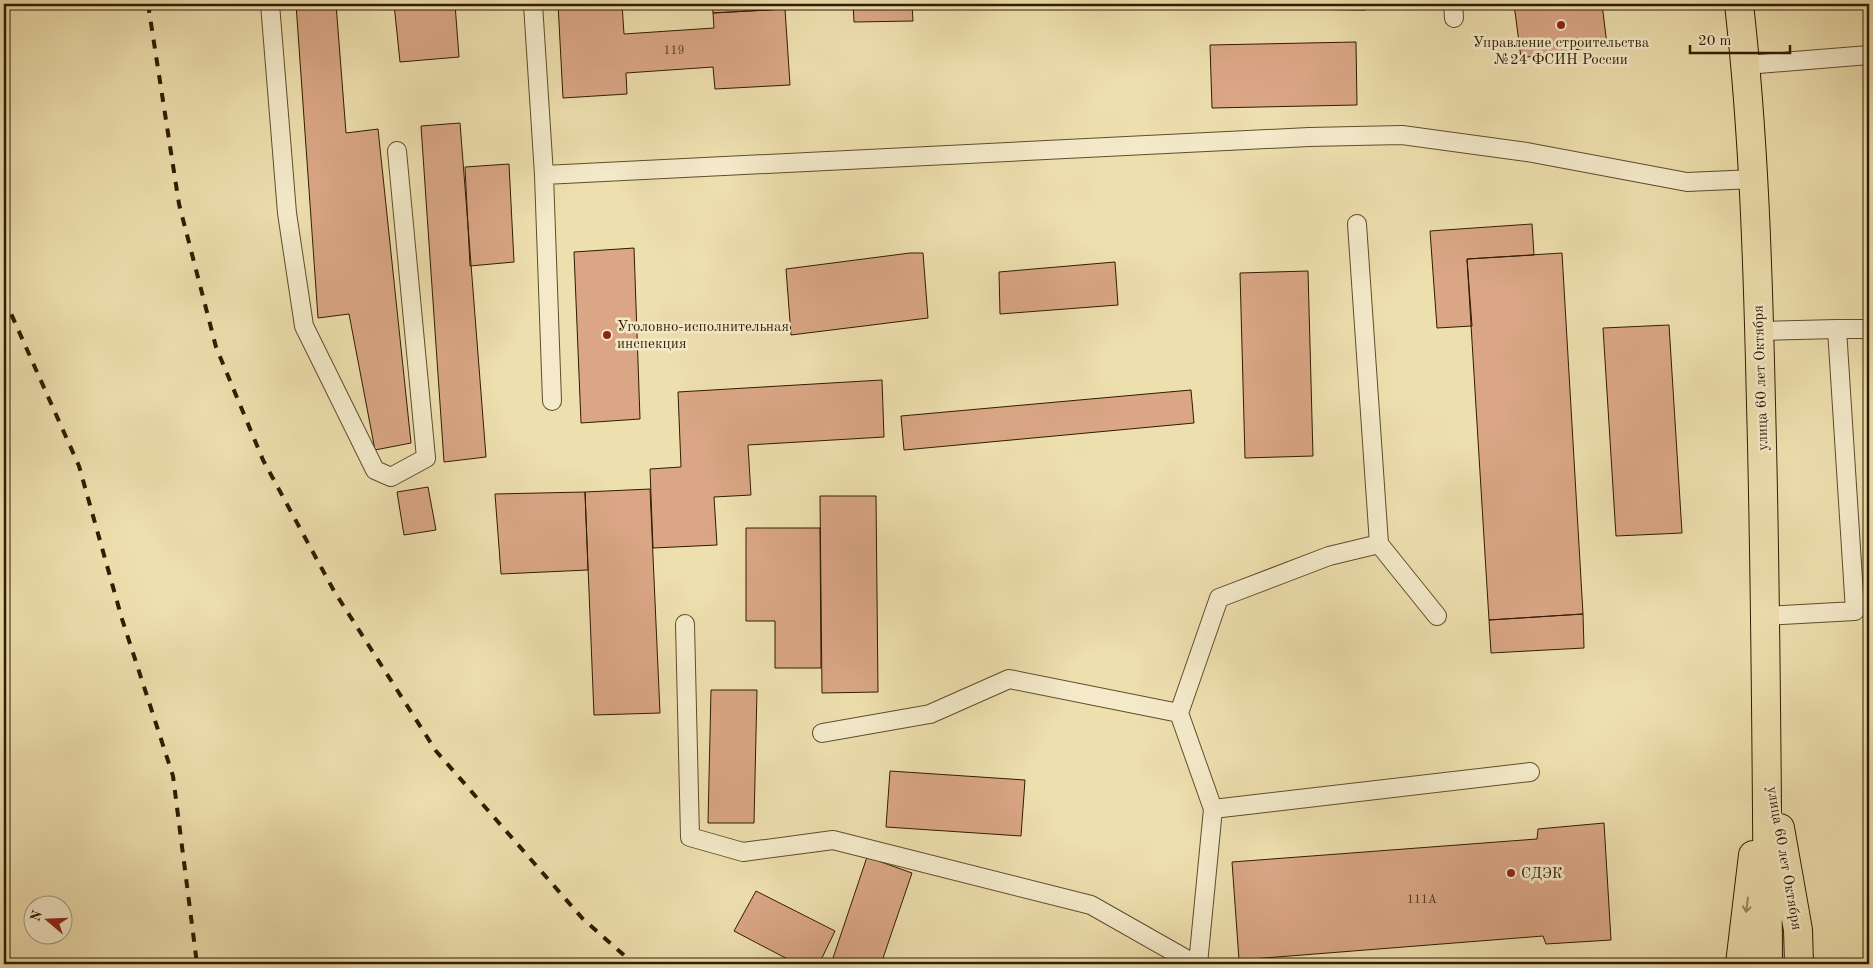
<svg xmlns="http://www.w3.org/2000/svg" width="1873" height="968" font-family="'Old Standard TT',serif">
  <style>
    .building { fill: #daa685; stroke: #2f1c01 }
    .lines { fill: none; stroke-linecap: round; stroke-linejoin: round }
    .lane-casing { stroke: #5f4d2c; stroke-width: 20 }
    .primary-casing { stroke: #2f1c01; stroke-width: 30 }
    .lane { stroke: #f4eaca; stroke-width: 18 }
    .primary { stroke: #eedfae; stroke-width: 28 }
    .rail { stroke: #2f1c01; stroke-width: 4; stroke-dasharray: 9 9; stroke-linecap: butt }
    .oneway { stroke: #988760 }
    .poi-dot { fill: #8f2418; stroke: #f4eaca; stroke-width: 2 }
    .labels { text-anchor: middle; stroke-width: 5; stroke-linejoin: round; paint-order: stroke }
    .number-label { font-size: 12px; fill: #5a3e22 }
    .poi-label { font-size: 15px; fill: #2f1c01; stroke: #f4eaca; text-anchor: start }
    .street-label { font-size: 15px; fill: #2f1c01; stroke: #f4eaca }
  </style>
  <rect width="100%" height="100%" fill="#eedfae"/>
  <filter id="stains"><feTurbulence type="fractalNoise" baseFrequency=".004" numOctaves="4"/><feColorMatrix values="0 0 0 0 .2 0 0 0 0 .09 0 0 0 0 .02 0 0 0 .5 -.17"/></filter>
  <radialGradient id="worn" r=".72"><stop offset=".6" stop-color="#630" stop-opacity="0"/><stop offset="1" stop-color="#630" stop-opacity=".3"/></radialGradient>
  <!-- building -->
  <path class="building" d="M 296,4 L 336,4 L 346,133 L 378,129 L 411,443 L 375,450 L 349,314 L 318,318 Z
    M 394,4 L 455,4 L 459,57 L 400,62 Z
    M 558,4 L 622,4 L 624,34 L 714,28 L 713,13 L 785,9 L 790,85 L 715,89 L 713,67 L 626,73 L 627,94 L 563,98 Z
    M 712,4 L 785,4 L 785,9 L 713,13 Z
    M 853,4 L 912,4 L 913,21 L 854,22 Z
    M 1212,4 L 1365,4 L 1365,10 L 1212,8 Z
    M 1514,4 L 1602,4 L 1607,45 L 1521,58 Z
    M 1356,42 L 1357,105 L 1212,108 L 1210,45 Z
    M 460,123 L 486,457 L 444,462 L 421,126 Z
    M 509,164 L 514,262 L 470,266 L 465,167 Z
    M 1532,224 L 1534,255 L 1467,259 L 1472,326 L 1437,328 L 1430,231 Z
    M 634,248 L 640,419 L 581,423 L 574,252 Z
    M 910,253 L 923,253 L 928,318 L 791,335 L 786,269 Z
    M 1562,253 L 1583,614 L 1489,620 L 1467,259 Z
    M 1115,262 L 1118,305 L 1000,314 L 999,272 Z
    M 1308,271 L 1313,456 L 1245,458 L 1240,273 Z
    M 1669,325 L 1682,533 L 1616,536 L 1603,328 Z
    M 882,380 L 884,437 L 748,445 L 751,495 L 714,497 L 717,545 L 653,548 L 650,469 L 681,467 L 678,392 Z
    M 1191,390 L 1194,423 L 904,450 L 901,416 Z
    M 428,487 L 436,530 L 404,535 L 397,492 Z
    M 650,489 L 660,713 L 594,715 L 585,492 Z
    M 585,492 L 588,570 L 501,574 L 495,494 Z
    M 820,496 L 876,496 L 878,692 L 822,693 Z
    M 746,528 L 820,528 L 821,668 L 775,668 L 775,621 L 746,621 Z
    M 1583,614 L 1584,648 L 1491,653 L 1489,620 Z
    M 711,690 L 757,690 L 754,823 L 708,823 Z
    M 890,771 L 1025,780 L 1021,836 L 886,827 Z
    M 1604,823 L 1611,940 L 1546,944 L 1543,936 L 1239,960 L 1232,862 L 1537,839 L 1538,829 Z
    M 867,857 L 912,873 L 881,964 L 831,964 Z
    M 756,891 L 835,931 L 819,964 L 797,964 L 734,931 Z
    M 1628,961 L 1665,964 L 1627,964 Z"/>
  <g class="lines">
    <defs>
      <path id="lane" d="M 270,4 L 287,213 L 304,326 L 375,470 L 391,477 L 426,458 L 397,151
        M 533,4 L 544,175 L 552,401
        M 1453,4 L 1454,18
        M 1746,65 L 1869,55
        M 544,175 L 1309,137 L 1402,135 L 1527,152 L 1687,182 L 1754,179
        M 1357,224 L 1379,544
        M 1837,329 L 1869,329
        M 1759,331 L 1837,329 L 1855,611 L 1766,616
        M 685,624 L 690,837 L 743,852 L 833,840 L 1091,905 L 1195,964
        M 822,733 L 930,714 L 1009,679 L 1179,713
        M 1213,809 L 1530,772
        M 1198,964 L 1213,809 L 1179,713 L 1219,598 L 1329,556 L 1379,544 L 1437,616"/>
      <path id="primary" d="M 1739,4 C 1754,137 1758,270 1761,404 C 1766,591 1767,777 1768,964
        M 1780,828 L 1798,930 L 1799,964
        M 1740,964 L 1753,855"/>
    </defs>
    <!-- lane casing -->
    <use href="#lane" class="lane-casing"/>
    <!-- primary casing -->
    <use href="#primary" class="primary-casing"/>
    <!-- lane -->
    <use href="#lane" class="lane"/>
    <!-- primary -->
    <use href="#primary" class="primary"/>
    <!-- rail -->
    <path class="rail" d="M 148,4 L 179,204 L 216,347 L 263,460 L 334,591 L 436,751 L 583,919 L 634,964
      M 4,298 L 79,466 L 122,619 L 173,776 L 197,964"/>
  </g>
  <!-- one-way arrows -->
  <defs><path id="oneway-shaft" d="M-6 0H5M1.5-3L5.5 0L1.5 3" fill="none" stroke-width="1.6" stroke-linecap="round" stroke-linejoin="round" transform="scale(1.25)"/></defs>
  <use class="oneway" href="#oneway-shaft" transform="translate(1747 905) rotate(97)"/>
  <!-- markers -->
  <g class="poi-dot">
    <circle cx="1561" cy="25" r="5"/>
    <circle cx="607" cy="335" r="5"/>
    <circle cx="1511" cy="873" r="5"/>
  </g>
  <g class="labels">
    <!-- number labels -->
    <g class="number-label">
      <text x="674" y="54">119</text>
      <text x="1422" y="903">111А</text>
    </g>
    <!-- poi labels -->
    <g class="poi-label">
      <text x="1561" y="47" text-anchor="middle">Управление строительства<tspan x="1561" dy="17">№24 ФСИН России</tspan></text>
      <text x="617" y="331">Уголовно-исполнительная<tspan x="617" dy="17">инспекция</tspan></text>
      <text x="1521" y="878">СДЭК</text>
    </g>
    <!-- street labels -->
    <g class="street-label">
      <text transform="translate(1760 378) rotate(-92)" y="5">улица 60 лет Октября</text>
      <text transform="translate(1785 858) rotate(80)" y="5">улица 60 лет Октября</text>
    </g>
  </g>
  <!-- margin -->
  <rect width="1873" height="968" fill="none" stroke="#eedfae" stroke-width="20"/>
  <rect x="5" y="5" width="1863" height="958" fill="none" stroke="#2f1c01" stroke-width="2.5"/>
  <rect x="10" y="10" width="1853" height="948" fill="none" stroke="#2f1c01"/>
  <!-- north arrow -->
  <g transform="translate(48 920) rotate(289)"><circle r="24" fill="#f4eaca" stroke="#a5987a"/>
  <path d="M0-4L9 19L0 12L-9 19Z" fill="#8f2418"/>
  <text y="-8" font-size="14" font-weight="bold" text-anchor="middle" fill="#2f1c01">N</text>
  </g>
  <!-- scale -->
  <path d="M1690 45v8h100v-8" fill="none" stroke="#2f1c01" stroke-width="2.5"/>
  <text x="1698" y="45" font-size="15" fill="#2f1c01" stroke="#f4eaca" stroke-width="4" paint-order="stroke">20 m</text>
  <rect width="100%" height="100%" filter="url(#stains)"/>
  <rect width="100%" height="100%" fill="url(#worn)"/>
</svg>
